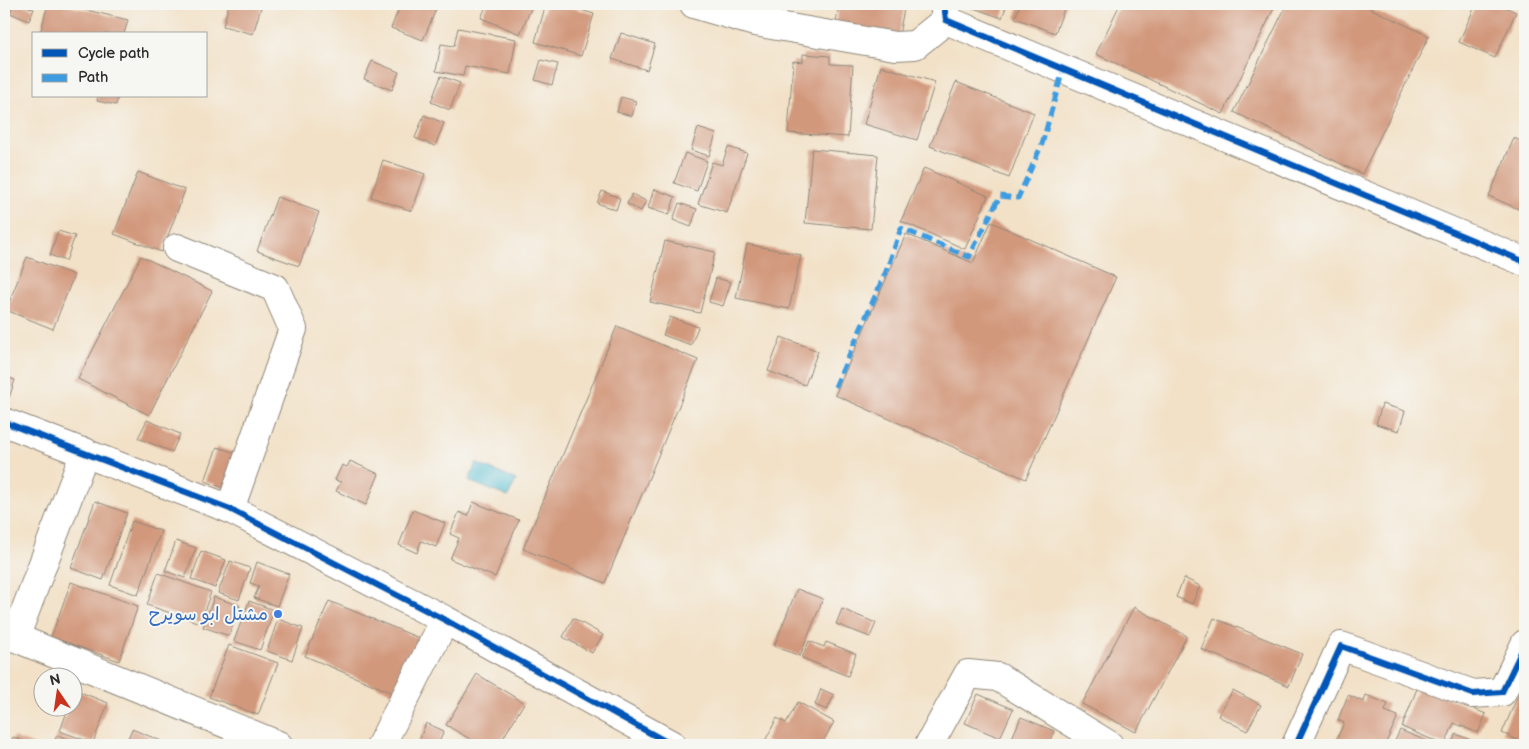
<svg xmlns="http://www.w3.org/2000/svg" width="1529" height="749" font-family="'Balsamiq Sans','Playpen Sans Arabic',sans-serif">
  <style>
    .water { fill: #55bdd2; stroke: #40747e }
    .building { fill: #d2987b }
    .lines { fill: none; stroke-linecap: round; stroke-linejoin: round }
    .minor-casing { stroke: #8e8679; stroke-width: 30 }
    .minor { stroke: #fff; stroke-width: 28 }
    .quiet { stroke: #3d9ce1; stroke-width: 5; stroke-dasharray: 10 5; stroke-linecap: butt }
    .cycleway-casing { stroke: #f6f6f2; stroke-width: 9 }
    .cycleway { stroke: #0057b8; stroke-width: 6 }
    .shop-dot { fill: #3f7fe0; stroke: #f6f6f2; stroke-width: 2 }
    .labels { text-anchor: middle; stroke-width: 4; stroke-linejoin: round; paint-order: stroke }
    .shop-label { font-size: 18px; fill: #366cbe; stroke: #f6f6f2; text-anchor: end }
  </style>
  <rect width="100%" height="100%" fill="#f6f6f2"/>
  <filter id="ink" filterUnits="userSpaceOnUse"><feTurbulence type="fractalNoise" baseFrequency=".02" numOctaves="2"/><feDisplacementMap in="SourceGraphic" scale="10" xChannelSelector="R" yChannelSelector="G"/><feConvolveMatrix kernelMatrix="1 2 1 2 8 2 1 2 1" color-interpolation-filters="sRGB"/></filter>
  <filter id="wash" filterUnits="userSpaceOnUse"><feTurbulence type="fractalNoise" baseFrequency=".0096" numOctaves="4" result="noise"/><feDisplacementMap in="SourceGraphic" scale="20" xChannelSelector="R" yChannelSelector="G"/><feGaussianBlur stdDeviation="1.12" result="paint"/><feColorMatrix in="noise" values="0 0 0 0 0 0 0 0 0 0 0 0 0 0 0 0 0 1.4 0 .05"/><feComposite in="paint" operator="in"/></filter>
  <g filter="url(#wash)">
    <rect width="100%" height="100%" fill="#f2e1c7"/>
    <!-- water -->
    <path class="water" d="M 476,463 L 516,480 L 508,497 L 469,481 Z"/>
    <g id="blocks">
      <!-- building -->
      <path class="building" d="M 13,4 L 21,4 L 34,9 L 29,21 L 10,13 Z
        M 48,4 L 61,4 L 128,20 L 124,34 L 40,34 Z
        M 229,4 L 262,4 L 253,34 L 223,26 Z
        M 401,4 L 430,4 L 437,7 L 423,40 L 391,28 Z
        M 487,4 L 533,4 L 520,34 L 481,18 Z
        M 546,4 L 560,4 L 594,14 L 581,56 L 535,42 Z
        M 839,4 L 905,4 L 898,40 L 835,29 Z
        M 962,4 L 1007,4 L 1002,18 Z
        M 1020,4 L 1066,4 L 1055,33 L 1015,18 Z
        M 1120,4 L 1276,4 L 1223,114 L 1096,54 Z
        M 1287,4 L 1361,4 L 1429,36 L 1362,174 L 1234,112 Z
        M 1476,4 L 1498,4 L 1516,12 L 1495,58 L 1459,42 Z
        M 458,28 L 516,39 L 510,74 L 465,66 L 463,76 L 436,71 L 441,44 L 454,46 Z
        M 621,33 L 655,44 L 647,70 L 612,59 Z
        M 803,54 L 830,56 L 830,64 L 853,65 L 848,137 L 788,133 L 793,61 L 803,62 Z
        M 541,60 L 558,64 L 552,85 L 535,80 Z
        M 372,61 L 399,72 L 392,90 L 364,79 Z
        M 881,66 L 935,82 L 917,140 L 864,124 Z
        M 441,76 L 460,83 L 450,110 L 431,102 Z
        M 956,82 L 1034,113 L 1009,178 L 930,146 Z
        M 98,96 L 118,96 L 116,105 L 97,101 Z
        M 621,97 L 636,101 L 632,116 L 617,112 Z
        M 424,115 L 444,123 L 435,146 L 415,138 Z
        M 698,128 L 716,134 L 709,156 L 691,150 Z
        M 1514,138 L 1525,143 L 1525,212 L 1489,196 Z
        M 728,147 L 747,153 L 727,213 L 698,204 L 712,162 L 722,165 Z
        M 812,149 L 878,155 L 871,229 L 805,223 Z
        M 685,153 L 707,161 L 697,191 L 674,183 Z
        M 383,160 L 425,174 L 412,211 L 371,197 Z
        M 924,168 L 988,196 L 965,249 L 901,221 Z
        M 138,172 L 185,190 L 162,252 L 114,234 Z
        M 654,189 L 675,197 L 669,215 L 648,208 Z
        M 602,191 L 620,198 L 616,210 L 597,203 Z
        M 632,194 L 646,201 L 641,211 L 627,204 Z
        M 277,197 L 319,212 L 299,266 L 257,251 Z
        M 679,203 L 697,209 L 691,227 L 673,220 Z
        M 991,222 L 1116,277 L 1026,479 L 835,395 L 906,234 L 973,263 Z
        M 58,231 L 75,236 L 66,261 L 50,255 Z
        M 665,241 L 715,252 L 700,313 L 650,302 Z
        M 747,244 L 801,255 L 789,309 L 736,298 Z
        M 141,256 L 212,291 L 149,415 L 78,379 Z
        M 27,257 L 74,275 L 53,329 L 6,310 Z
        M 716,278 L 731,282 L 723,306 L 709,302 Z
        M 670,317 L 698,327 L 691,345 L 663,335 Z
        M 617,326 L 698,360 L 605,583 L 523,549 Z
        M 781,337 L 818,351 L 805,385 L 768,371 Z
        M 4,376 L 15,380 L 9,398 L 4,396 Z
        M 1382,404 L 1405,411 L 1399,431 L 1376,424 Z
        M 147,420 L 180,434 L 172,452 L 138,438 Z
        M 217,447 L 239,454 L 226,489 L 205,481 Z
        M 350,461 L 379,474 L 366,505 L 336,491 L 341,482 L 335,480 L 342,465 L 347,467 Z
        M 95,501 L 127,513 L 103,580 L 71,568 Z
        M 473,502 L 519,520 L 495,577 L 450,559 L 459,538 L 450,534 L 459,512 L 468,516 Z
        M 413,510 L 445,523 L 436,547 L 421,541 L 417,553 L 399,545 Z
        M 132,521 L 161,531 L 138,595 L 110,585 Z
        M 176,541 L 196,548 L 185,578 L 165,571 Z
        M 201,551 L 226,560 L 215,588 L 191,579 Z
        M 230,561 L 250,568 L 239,600 L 218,593 Z
        M 257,562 L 289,574 L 277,606 L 254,598 L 259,586 L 250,583 Z
        M 158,573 L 211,592 L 200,623 L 147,605 Z
        M 1184,578 L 1200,586 L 1192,604 L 1176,597 Z
        M 71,582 L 138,606 L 119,661 L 51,637 Z
        M 797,589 L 823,599 L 800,656 L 774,646 Z
        M 214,597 L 240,606 L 229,636 L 203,627 Z
        M 249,601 L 274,610 L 260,650 L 234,641 Z
        M 329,601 L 419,638 L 395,694 L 305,656 Z
        M 1134,607 L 1187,636 L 1136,732 L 1082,704 Z
        M 842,609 L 876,623 L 870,637 L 836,624 Z
        M 573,618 L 603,635 L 592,653 L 563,637 Z
        M 1214,618 L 1302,654 L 1289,686 L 1201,649 Z
        M 278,619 L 303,628 L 292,660 L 267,651 Z
        M 809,641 L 824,647 L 826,642 L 856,654 L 848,676 L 802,658 Z
        M 229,645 L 278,663 L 258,715 L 209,697 Z
        M 477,674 L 524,703 L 499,745 L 480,745 L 446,725 Z
        M 1525,679 L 1525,743 L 1502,733 Z
        M 1418,686 L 1486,714 L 1478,733 L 1454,723 L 1445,745 L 1402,727 Z
        M 821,689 L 834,695 L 827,710 L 815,705 Z
        M 75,690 L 108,703 L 93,743 L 60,731 L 69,706 L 72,706 L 72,697 Z
        M 1233,690 L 1261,705 L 1247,731 L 1218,716 Z
        M 978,694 L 1013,709 L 1000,738 L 965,723 Z
        M 1348,695 L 1364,702 L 1366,695 L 1388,704 L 1385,711 L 1398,716 L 1385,745 L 1334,745 L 1344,723 L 1338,720 Z
        M 798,702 L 834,722 L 821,745 L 773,745 L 765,741 L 777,718 L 786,723 Z
        M 1021,717 L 1054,731 L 1048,745 L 1009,745 Z
        M 426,723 L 444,731 L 438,745 L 424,745 L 418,743 Z
        M 132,729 L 171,745 L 125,745 Z
        M 1400,730 L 1436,745 L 1393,745 Z
        M 1456,734 L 1483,745 L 1451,745 Z
        M 57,735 L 84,745 L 53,745 Z
        M 13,737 L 35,745 L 10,745 Z"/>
    </g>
  </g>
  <g filter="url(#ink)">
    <use href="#blocks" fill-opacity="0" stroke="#8e8679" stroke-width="1"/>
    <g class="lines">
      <defs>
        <path id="minor" d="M 694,4 L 755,22 L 895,46 L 915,45 L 946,20
          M 944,4 L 946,20 L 1525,262
          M 177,248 L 275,288 L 293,329 L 230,509
          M 4,422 L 230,509 L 445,620 L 672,745
          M 4,633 L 278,745
          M 15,638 L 85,452
          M 381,745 L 445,620
          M 929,745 L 968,674 L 998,677 L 1109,745
          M 1296,745 L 1341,646 L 1473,694 L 1502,692 L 1525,644"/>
      </defs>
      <!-- minor casing -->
      <use href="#minor" class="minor-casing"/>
      <!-- minor -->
      <use href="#minor" class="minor"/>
      <!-- quiet -->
      <path class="quiet" d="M 835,387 L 887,269 L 901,228 L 969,257 L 1000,196 L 1018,198 L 1042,144 L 1063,70"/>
      <defs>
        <path id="cycleway" d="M 944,4 L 946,20 L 1525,262
          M 4,422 L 230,509 L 445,620 L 672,745
          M 1296,745 L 1341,646 L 1473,694 L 1502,692 L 1525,644"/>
      </defs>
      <!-- cycleway casing -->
      <use href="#cycleway" class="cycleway-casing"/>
      <!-- cycleway -->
      <use href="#cycleway" class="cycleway"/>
    </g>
  </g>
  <!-- markers -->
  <circle class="shop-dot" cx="278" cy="614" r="5"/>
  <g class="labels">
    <!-- shop labels -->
    <g class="shop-label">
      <text x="268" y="620">مشتل ابو سويرح</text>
    </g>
  </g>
  <!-- margin -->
  <rect width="1529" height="749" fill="none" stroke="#f6f6f2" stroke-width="20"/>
  <!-- legend -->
  <rect x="32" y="32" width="175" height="65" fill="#f6f6f2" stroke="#a5a5a2"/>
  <rect x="42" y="49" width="25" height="8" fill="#0057b8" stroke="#a5a5a2"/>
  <text x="78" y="58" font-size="15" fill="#2b2b2b">Cycle path</text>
  <rect x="42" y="74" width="25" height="8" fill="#3d9ce1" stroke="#a5a5a2"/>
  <text x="78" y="82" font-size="15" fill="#2b2b2b">Path</text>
  <!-- north arrow -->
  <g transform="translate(58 692) rotate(347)"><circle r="24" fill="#f6f6f2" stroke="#a5a5a2"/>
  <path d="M0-4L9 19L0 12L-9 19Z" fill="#c8321e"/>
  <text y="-8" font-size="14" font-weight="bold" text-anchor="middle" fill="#2b2b2b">N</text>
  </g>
</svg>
